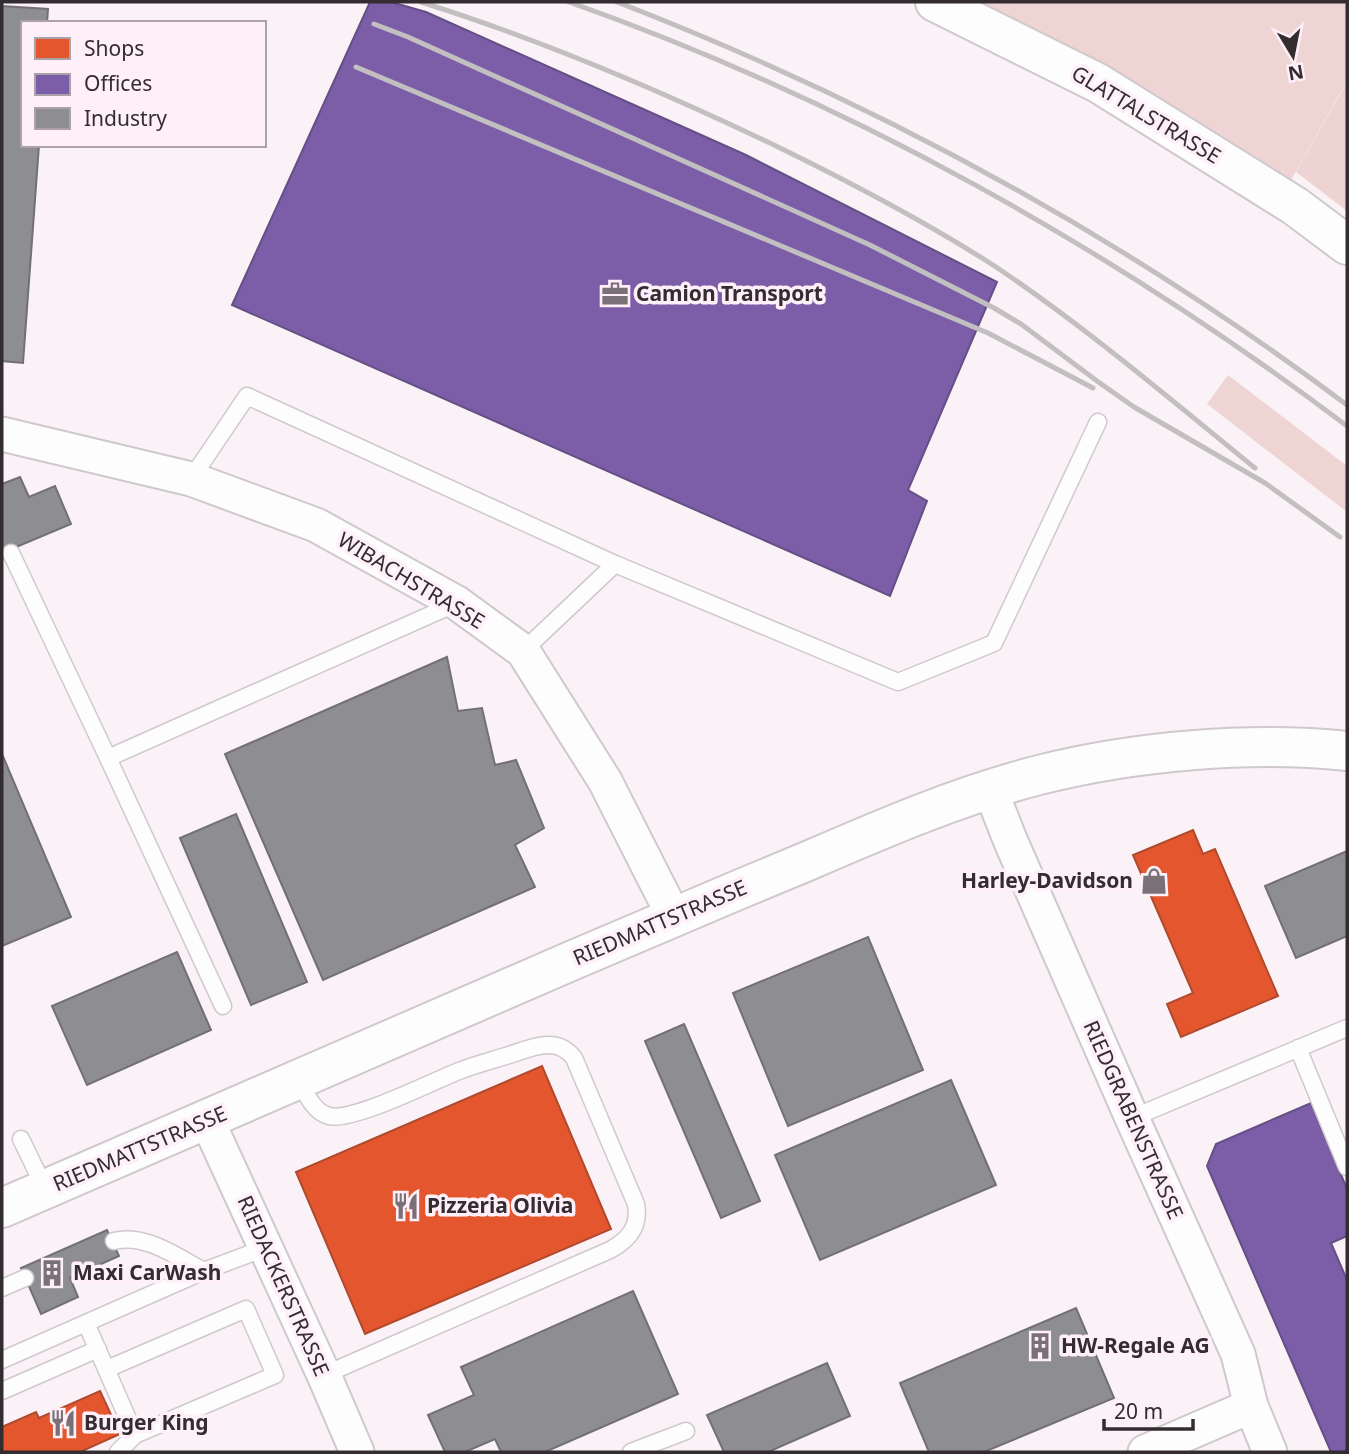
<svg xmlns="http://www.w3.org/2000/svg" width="1349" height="1454" font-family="'Noto Sans',sans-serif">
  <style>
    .green { fill: #eed5d4 }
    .forest { fill: #edd4d3 }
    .shops { fill: #e4572e; stroke: #af4a2f; stroke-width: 2 }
    .offices { fill: #7b5ea7; stroke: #654f84; stroke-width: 2 }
    .industry { fill: #8d8d92; stroke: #727075; stroke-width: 2 }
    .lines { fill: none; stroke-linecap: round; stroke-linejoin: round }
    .lane-casing { stroke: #cfc8cd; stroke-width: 19 }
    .street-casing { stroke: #cfc8cd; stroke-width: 37 }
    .secondary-casing { stroke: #cfc8cd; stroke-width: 42 }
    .lane { stroke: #fefdfe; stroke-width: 16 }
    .street { stroke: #fefdfe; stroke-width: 33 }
    .secondary { stroke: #fefdfe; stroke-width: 38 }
    .rail { stroke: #c2bfc1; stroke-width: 5 }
    .labels { text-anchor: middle; stroke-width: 7; stroke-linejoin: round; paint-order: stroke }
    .street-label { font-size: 21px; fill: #332c31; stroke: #feeff8 }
    .poi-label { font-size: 21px; font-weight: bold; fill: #332c31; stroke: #feeff8; text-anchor: start }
  </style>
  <rect width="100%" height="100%" fill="#faf2f7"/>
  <!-- green -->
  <path class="green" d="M 969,2 L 1347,2 L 1347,81 L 1290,182 Z
    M 1228,375 L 1347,466 L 1347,512 L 1207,404 Z"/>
  <!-- forest -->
  <path class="forest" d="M 1347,82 L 1347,211 L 1296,172 Z"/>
  <!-- shops -->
  <path class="shops" d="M 1193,830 L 1203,854 L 1215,849 L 1278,996 L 1181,1037 L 1167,1004 L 1193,993 L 1133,855 Z
    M 542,1066 L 611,1229 L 365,1334 L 296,1172 Z
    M 100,1391 L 120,1434 L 80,1452 L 2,1452 L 2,1427 L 36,1412 L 39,1418 Z"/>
  <!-- offices -->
  <path class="offices" d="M 370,2 L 391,2 L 426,12 L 746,155 L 997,282 L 908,490 L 927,501 L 890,596 L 232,305 Z
    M 1311,1103 L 1347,1189 L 1347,1236 L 1331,1243 L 1347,1280 L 1347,1452 L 1331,1452 L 1207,1166 L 1216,1144 Z"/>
  <!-- industry -->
  <path class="industry" d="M 2,6 L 48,9 L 47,23 L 23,23 L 23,145 L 39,145 L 23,363 L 2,361 Z
    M 20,477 L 29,497 L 55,486 L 71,524 L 2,553 L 2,484 Z
    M 447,657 L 458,711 L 482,708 L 495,765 L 516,760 L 544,828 L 515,845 L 535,887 L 323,980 L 225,754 Z
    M 2,754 L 71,917 L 2,946 Z
    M 236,814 L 307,982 L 251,1005 L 180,838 Z
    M 1347,851 L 1347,936 L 1296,958 L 1265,886 Z
    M 868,937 L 923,1070 L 788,1126 L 733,993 Z
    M 177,952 L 211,1030 L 87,1085 L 52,1006 Z
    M 684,1024 L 760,1201 L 721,1218 L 645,1041 Z
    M 951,1080 L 996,1185 L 820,1260 L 775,1155 Z
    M 107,1230 L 119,1256 L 70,1278 L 78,1297 L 41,1314 L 21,1268 Z
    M 633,1291 L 678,1394 L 545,1452 L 501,1452 L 495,1439 L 465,1452 L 445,1452 L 428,1415 L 474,1395 L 461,1367 Z
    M 1076,1308 L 1114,1398 L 984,1452 L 929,1452 L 900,1383 Z
    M 827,1363 L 850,1416 L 768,1452 L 724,1452 L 707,1415 Z"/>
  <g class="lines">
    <defs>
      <path id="lane" d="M 191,479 L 247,396 L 615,564
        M 11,553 L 108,758 L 457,603
        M 523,651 L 615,564 L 898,682 L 994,643 L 1098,422
        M 108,758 L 223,1006
        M 1298,1048 L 1347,1167
        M 299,1080 C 306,1093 313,1112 329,1116 C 353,1122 433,1081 459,1071 C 474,1065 490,1061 506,1056 C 529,1049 556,1034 574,1058 L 636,1204 C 640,1226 629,1240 610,1250 L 324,1375
        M 1132,1118 L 1347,1028
        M 21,1139 L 45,1189
        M 114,1241 C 145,1233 177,1257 204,1271
        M 2,1288 L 25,1278
        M 86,1323 L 135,1435 L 118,1452
        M 2,1360 L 204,1271 L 265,1248
        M 107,1369 L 246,1309 L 275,1375 L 135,1435
        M 2,1391 L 98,1349
        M 631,1452 L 686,1431"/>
      <path id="street" d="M 2,434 L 191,479 L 316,525 L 457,603 L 523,651 L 605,781 L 674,917
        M 990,789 L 1011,842 L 1132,1118 L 1238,1354 L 1251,1406 L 1270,1452
        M 207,1120 L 324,1375 L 357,1452
        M 1145,1452 L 1251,1406"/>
      <path id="secondary" d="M 935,2 L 1098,83 L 1295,206 L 1347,245
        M 2,1208 C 192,1126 381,1043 571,961 C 650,927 730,893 810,860 C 884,828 961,795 1039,775 C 1134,751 1250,741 1347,751"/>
    </defs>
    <!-- lane casing -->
    <use href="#lane" class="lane-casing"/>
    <!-- street casing -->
    <use href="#street" class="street-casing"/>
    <!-- secondary casing -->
    <use href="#secondary" class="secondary-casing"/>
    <!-- lane -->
    <use href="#lane" class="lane"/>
    <!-- street -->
    <use href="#street" class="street"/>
    <!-- secondary -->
    <use href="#secondary" class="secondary"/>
    <!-- rail -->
    <path class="rail" d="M 421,2 C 542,40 659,90 774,145 C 850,182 925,221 996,267 C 1087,328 1170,399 1255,468
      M 569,2 C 848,101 1111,248 1347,426
      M 617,2 C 878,103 1123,237 1347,405
      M 374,24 L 408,37 L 870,245 L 994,308 L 1021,324 L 1097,381 L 1134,407 L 1265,483 L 1340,537
      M 356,67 L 988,333 L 1093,388"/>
  </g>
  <!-- icons -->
  <defs>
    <symbol id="office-bare" viewBox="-9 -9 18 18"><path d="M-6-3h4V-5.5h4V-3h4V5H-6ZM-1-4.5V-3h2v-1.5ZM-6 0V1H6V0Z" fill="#797176" stroke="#feeff8" stroke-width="2.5" paint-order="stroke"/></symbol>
    <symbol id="shop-bare" viewBox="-9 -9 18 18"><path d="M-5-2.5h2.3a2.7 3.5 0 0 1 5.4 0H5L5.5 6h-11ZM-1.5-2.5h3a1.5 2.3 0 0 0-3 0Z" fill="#797176" stroke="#feeff8" stroke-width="2.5" paint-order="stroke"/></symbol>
    <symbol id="restaurant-bare" viewBox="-9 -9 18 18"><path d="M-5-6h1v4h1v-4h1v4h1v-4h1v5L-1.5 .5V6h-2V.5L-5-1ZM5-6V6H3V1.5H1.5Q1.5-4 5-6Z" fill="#797176" stroke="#feeff8" stroke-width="2.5" paint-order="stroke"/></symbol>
    <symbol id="building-bare" viewBox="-9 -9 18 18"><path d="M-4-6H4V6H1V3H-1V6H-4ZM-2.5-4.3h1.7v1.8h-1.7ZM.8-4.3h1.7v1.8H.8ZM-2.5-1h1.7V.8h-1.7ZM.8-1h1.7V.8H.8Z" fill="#797176" stroke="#feeff8" stroke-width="2.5" paint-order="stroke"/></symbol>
  </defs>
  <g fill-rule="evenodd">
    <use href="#office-bare" x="596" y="275" width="38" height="38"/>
    <use href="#shop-bare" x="1135" y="862" width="38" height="38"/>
    <use href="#restaurant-bare" x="387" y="1187" width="38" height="38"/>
    <use href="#building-bare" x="33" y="1254" width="38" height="38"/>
    <use href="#building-bare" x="1021" y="1327" width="38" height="38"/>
    <use href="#restaurant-bare" x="44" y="1404" width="38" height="38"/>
  </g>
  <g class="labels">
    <!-- street labels -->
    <g class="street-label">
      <text transform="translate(1146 115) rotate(31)" y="7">GLATTALSTRASSE</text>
      <text transform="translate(411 581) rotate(31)" y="7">WIBACHSTRASSE</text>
      <text transform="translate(660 923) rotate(-23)" y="7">RIEDMATTSTRASSE</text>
      <text transform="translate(1133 1120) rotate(66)" y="7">RIEDGRABENSTRASSE</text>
      <text transform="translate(140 1149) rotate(-23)" y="7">RIEDMATTSTRASSE</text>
      <text transform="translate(283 1286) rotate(66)" y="7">RIEDACKERSTRASSE</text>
    </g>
    <!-- poi labels -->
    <g class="poi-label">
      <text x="636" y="301">Camion Transport</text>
      <text x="1133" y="888" text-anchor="end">Harley-Davidson</text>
      <text x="427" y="1213">Pizzeria Olivia</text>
      <text x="73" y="1280">Maxi CarWash</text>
      <text x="1061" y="1353">HW-Regale AG</text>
      <text x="84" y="1430">Burger King</text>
    </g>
  </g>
  <!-- border -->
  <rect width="1349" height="1454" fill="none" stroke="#332c31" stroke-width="7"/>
  <!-- legend -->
  <rect x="21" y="21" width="245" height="126" fill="#feeff8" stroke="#ada1a8" stroke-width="2"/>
  <rect x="35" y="38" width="35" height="21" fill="#e4572e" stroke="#ada1a8" stroke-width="2"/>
  <text x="84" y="56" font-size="21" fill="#332c31">Shops</text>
  <rect x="35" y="74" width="35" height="21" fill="#7b5ea7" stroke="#ada1a8" stroke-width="2"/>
  <text x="84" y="91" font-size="21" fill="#332c31">Offices</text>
  <rect x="35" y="108" width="35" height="21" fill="#8d8d92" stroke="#ada1a8" stroke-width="2"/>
  <text x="84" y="126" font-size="21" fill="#332c31">Industry</text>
  <!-- north arrow -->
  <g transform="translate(1293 56) rotate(170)" stroke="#feeff8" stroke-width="5" paint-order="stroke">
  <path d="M0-5L12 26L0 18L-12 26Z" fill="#332c31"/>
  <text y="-10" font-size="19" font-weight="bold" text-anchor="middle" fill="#332c31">N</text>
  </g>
  <!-- scale -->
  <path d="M1104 1419v10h89v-10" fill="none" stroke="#332c31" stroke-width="3.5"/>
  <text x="1114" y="1419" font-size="21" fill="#332c31" stroke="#feeff8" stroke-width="5" paint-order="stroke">20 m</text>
</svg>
